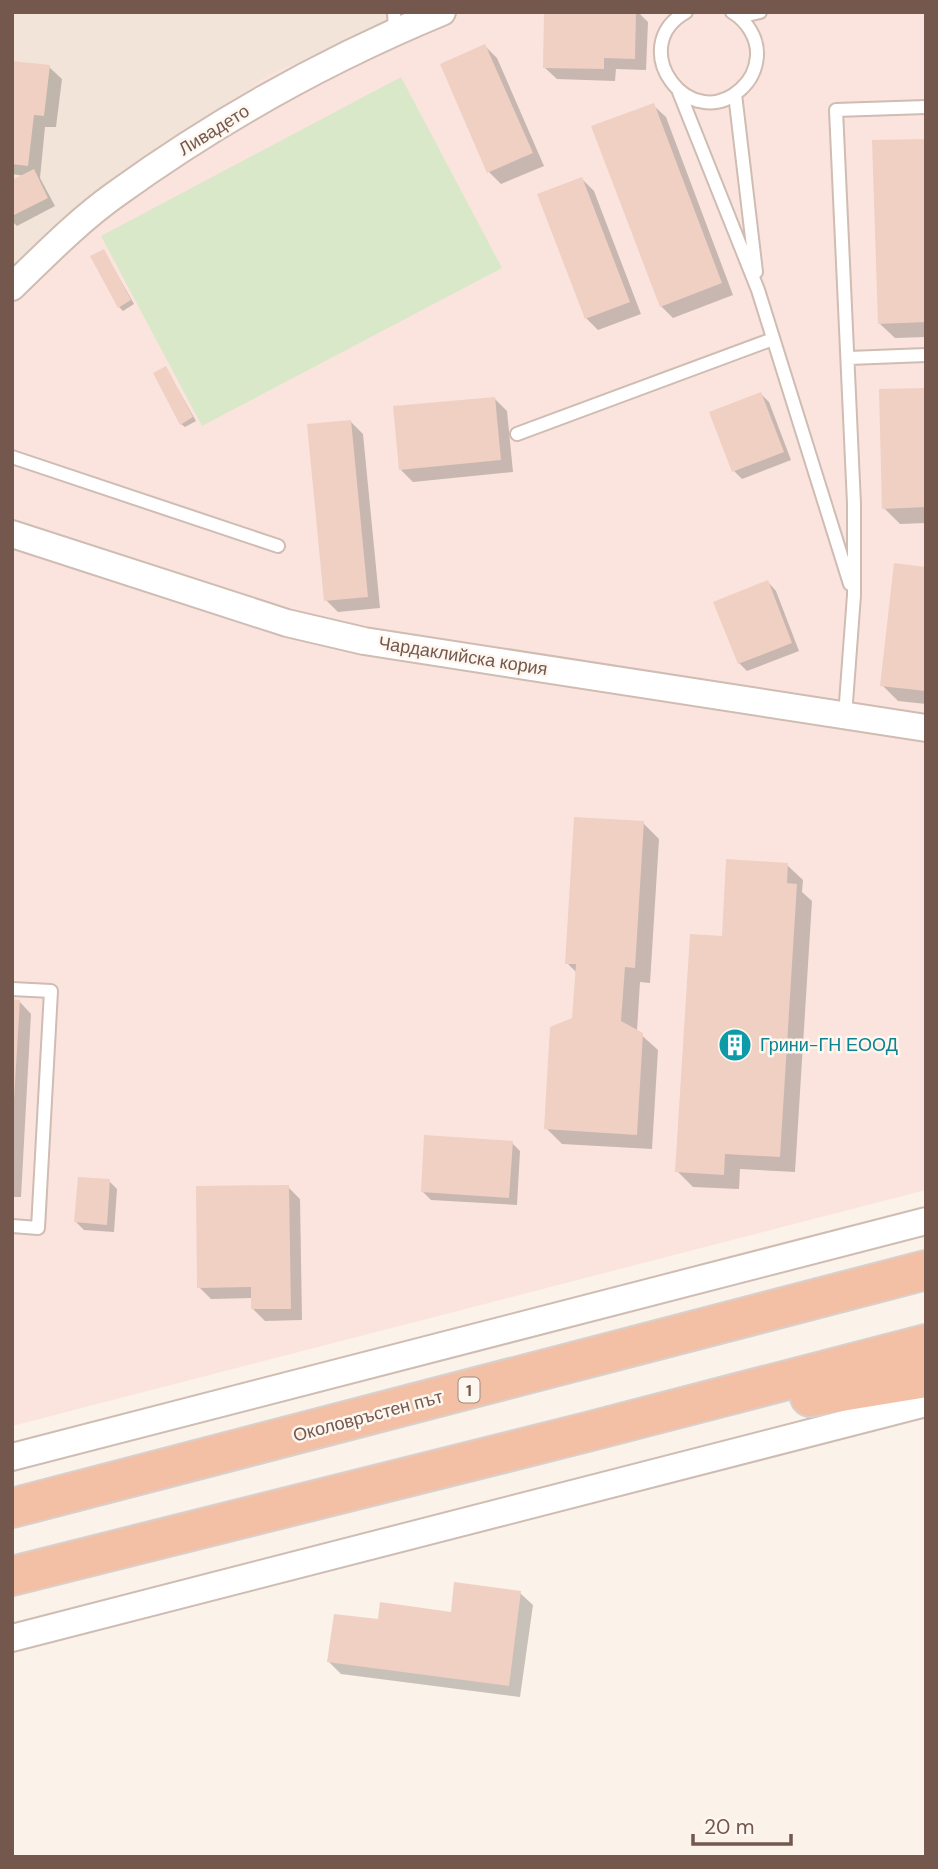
<svg xmlns="http://www.w3.org/2000/svg" width="938" height="1869" font-family="'DM Sans',sans-serif">
  <style>
    .residential { fill: #f2e4d8 }
    .commercial { fill: #fbe4de }
    .green { fill: #d9e8c8 }
    .shadow { fill: #0003 }
    .building { fill: #efd0c3 }
    .lines { fill: none; stroke-linecap: round; stroke-linejoin: round }
    .service-casing { stroke: #cfbcb2; stroke-width: 16 }
    .minor-casing { stroke: #cfbcb2; stroke-width: 30 }
    .trunk-casing { stroke: #d8d0cd; stroke-width: 42 }
    .service { stroke: #fff; stroke-width: 12 }
    .minor { stroke: #fff; stroke-width: 26 }
    .trunk { stroke: #f3c0a6; stroke-width: 38 }
    .labels { text-anchor: middle; stroke-width: 5; stroke-linejoin: round; paint-order: stroke }
    .shield { fill: #fef7f0; stroke: #9d887f; stroke-width: 2 }
    .shield-label { font-size: 16px; font-weight: bold; fill: #74584e }
    .street-label { font-size: 18px; fill: #74584e; stroke: #fef7f0 }
    .culture-label { font-size: 18px; fill: #0d838f; stroke: #fef7f0; text-anchor: start }
  </style>
  <rect width="100%" height="100%" fill="#fbf2e9"/>
  <!-- residential -->
  <path class="residential" d="M 12,12 L 411,12 L 12,273 Z"/>
  <!-- commercial -->
  <path class="commercial" d="M 411,12 L 926,12 L 926,1190 L 12,1426 L 12,273 L 266,76 Z"/>
  <!-- green -->
  <path class="green" d="M 401,77 L 502,268 L 202,426 L 101,236 Z"/>
  <!-- shadow -->
  <path class="shadow" d="M 546,12 L 638,12 L 648,22 L 646,70 L 616,69 L 615,81 L 557,79 L 544,67 Z
    M 485,46 L 497,58 L 544,166 L 501,184 L 489,172 Z
    M 12,63 L 49,67 L 62,79 L 56,127 L 45,127 L 40,178 L 55,206 L 17,226 L 12,221 L 12,182 L 25,176 L 12,174 Z
    M 653,105 L 666,117 L 733,295 L 673,318 L 661,306 Z
    M 926,140 L 926,337 L 895,338 L 879,323 Z
    M 582,179 L 594,191 L 641,314 L 598,330 L 586,318 Z
    M 104,251 L 134,304 L 123,311 L 119,307 Z
    M 166,368 L 196,421 L 185,427 L 181,424 Z
    M 926,390 L 926,523 L 900,524 L 884,508 Z
    M 761,394 L 769,402 L 791,460 L 742,479 L 734,471 Z
    M 495,399 L 507,411 L 513,472 L 413,482 L 401,470 Z
    M 351,422 L 363,434 L 380,608 L 338,612 L 326,600 Z
    M 926,569 L 926,704 L 898,701 L 882,685 Z
    M 768,582 L 776,591 L 799,651 L 747,671 L 739,663 Z
    M 643,823 L 659,839 L 650,983 L 640,982 L 637,1031 L 658,1050 L 652,1149 L 562,1144 L 546,1128 L 574,1020 L 577,973 L 567,963 Z
    M 787,865 L 803,880 L 802,892 L 812,901 L 795,1172 L 740,1169 L 739,1189 L 693,1187 L 677,1171 L 724,938 Z
    M 12,1001 L 19,1001 L 31,1014 L 21,1197 L 12,1197 Z
    M 512,1143 L 520,1151 L 517,1205 L 431,1200 L 423,1192 Z
    M 109,1181 L 117,1189 L 114,1232 L 84,1230 L 76,1222 Z
    M 288,1187 L 300,1199 L 302,1320 L 265,1321 L 253,1309 L 253,1298 L 211,1299 L 199,1287 Z
    M 520,1593 L 533,1605 L 520,1697 L 341,1674 L 329,1662 L 380,1621 L 452,1614 Z"/>
  <!-- building -->
  <path class="building" d="M 544,12 L 636,12 L 635,59 L 604,58 L 604,69 L 543,68 Z
    M 485,44 L 533,153 L 487,173 L 440,64 Z
    M 12,61 L 50,65 L 44,116 L 34,115 L 28,166 L 12,164 Z
    M 654,103 L 722,283 L 660,307 L 591,126 Z
    M 926,139 L 926,322 L 878,324 L 872,140 Z
    M 34,169 L 48,198 L 12,216 L 12,180 Z
    M 582,177 L 630,302 L 585,319 L 537,194 Z
    M 104,249 L 131,300 L 118,308 L 90,256 Z
    M 166,366 L 193,417 L 180,425 L 153,373 Z
    M 926,388 L 926,507 L 882,509 L 879,389 Z
    M 761,392 L 784,452 L 732,472 L 709,412 Z
    M 495,397 L 501,460 L 399,470 L 393,406 Z
    M 351,420 L 368,597 L 324,601 L 307,424 Z
    M 894,563 L 926,567 L 926,691 L 880,686 Z
    M 768,580 L 792,643 L 738,664 L 713,602 Z
    M 574,817 L 644,821 L 635,968 L 625,967 L 621,1021 L 643,1033 L 637,1135 L 544,1129 L 550,1027 L 572,1018 L 576,964 L 565,964 Z
    M 726,859 L 788,863 L 787,883 L 797,884 L 780,1157 L 725,1154 L 724,1175 L 675,1172 L 690,934 L 722,936 Z
    M 12,999 L 20,1000 L 14,1100 L 12,1100 Z
    M 424,1135 L 513,1141 L 509,1198 L 421,1192 Z
    M 78,1177 L 110,1179 L 107,1225 L 74,1222 Z
    M 289,1185 L 291,1309 L 251,1309 L 251,1287 L 197,1288 L 196,1186 Z
    M 454,1582 L 521,1591 L 509,1686 L 327,1662 L 334,1614 L 378,1619 L 380,1602 L 451,1612 Z"/>
  <g class="lines">
    <defs>
      <path id="service" d="M 394,12 L 395,32
        M 686,12 C 624,47 690,136 741,89 C 750,81 756,69 757,56 C 758,38 747,21 732,12
        M 739,17 L 760,12
        M 679,92 L 758,290 L 850,584
        M 735,94 L 756,272
        M 849,358 L 926,355
        M 517,434 L 773,339
        M 12,457 L 278,546
        M 845,716 L 854,595 L 854,504 L 836,110 L 926,107
        M 12,989 L 51,991 L 38,1228 L 12,1226"/>
      <path id="minor" d="M 12,287 C 45,255 78,221 116,194 C 217,121 326,60 442,12
        M 12,534 L 287,623 L 364,641 L 926,728
        M 12,1457 L 926,1221
        M 12,1638 L 926,1403"/>
      <path id="trunk" d="M 810,1397 L 926,1378
        M 12,1508 L 926,1270
        M 12,1576 L 587,1432 L 926,1344"/>
    </defs>
    <!-- service casing -->
    <use href="#service" class="service-casing"/>
    <!-- minor casing -->
    <use href="#minor" class="minor-casing"/>
    <!-- trunk casing -->
    <use href="#trunk" class="trunk-casing"/>
    <!-- service -->
    <use href="#service" class="service"/>
    <!-- minor -->
    <use href="#minor" class="minor"/>
    <!-- trunk -->
    <use href="#trunk" class="trunk"/>
  </g>
  <!-- icons -->
  <defs>
    <symbol id="building-disc" viewBox="-11 -11 22 22"><circle r="9.5" fill="#0f9aa8" stroke="#fef7f0"/><path d="M-4-6H4V6H1V3H-1V6H-4ZM-2.5-4.3h1.7v1.8h-1.7ZM.8-4.3h1.7v1.8H.8ZM-2.5-1h1.7V.8h-1.7ZM.8-1h1.7V.8H.8Z" fill="#fff"/></symbol>
  </defs>
  <g fill-rule="evenodd">
    <use href="#building-disc" x="716" y="1026" width="38" height="38"/>
  </g>
  <g class="labels">
    <!-- shield labels -->
    <rect class="shield" x="458.5" y="1377.5" width="21" height="25" rx="5"/>
    <g class="shield-label">
      <text x="469" y="1396">1</text>
    </g>
    <!-- street labels -->
    <g class="street-label">
      <text transform="translate(214 130) rotate(-32)" y="6">Ливадето</text>
      <text transform="translate(463 656) rotate(9)" y="6">Чардаклийска кория</text>
      <text transform="translate(368 1416) rotate(-15)" y="6">Околовръстен път</text>
    </g>
    <!-- culture labels -->
    <g class="culture-label">
      <text x="760" y="1051">Грини-ГН ЕООД</text>
    </g>
  </g>
  <!-- border -->
  <rect width="938" height="1869" fill="none" stroke="#74584e" stroke-width="28"/>
  <!-- scale -->
  <path d="M693 1834v10h98v-10" fill="none" stroke="#74584e" stroke-width="3.5"/>
  <text x="704" y="1834" font-size="21" fill="#74584e" stroke="#fef7f0" stroke-width="5" paint-order="stroke">20 m</text>
</svg>
